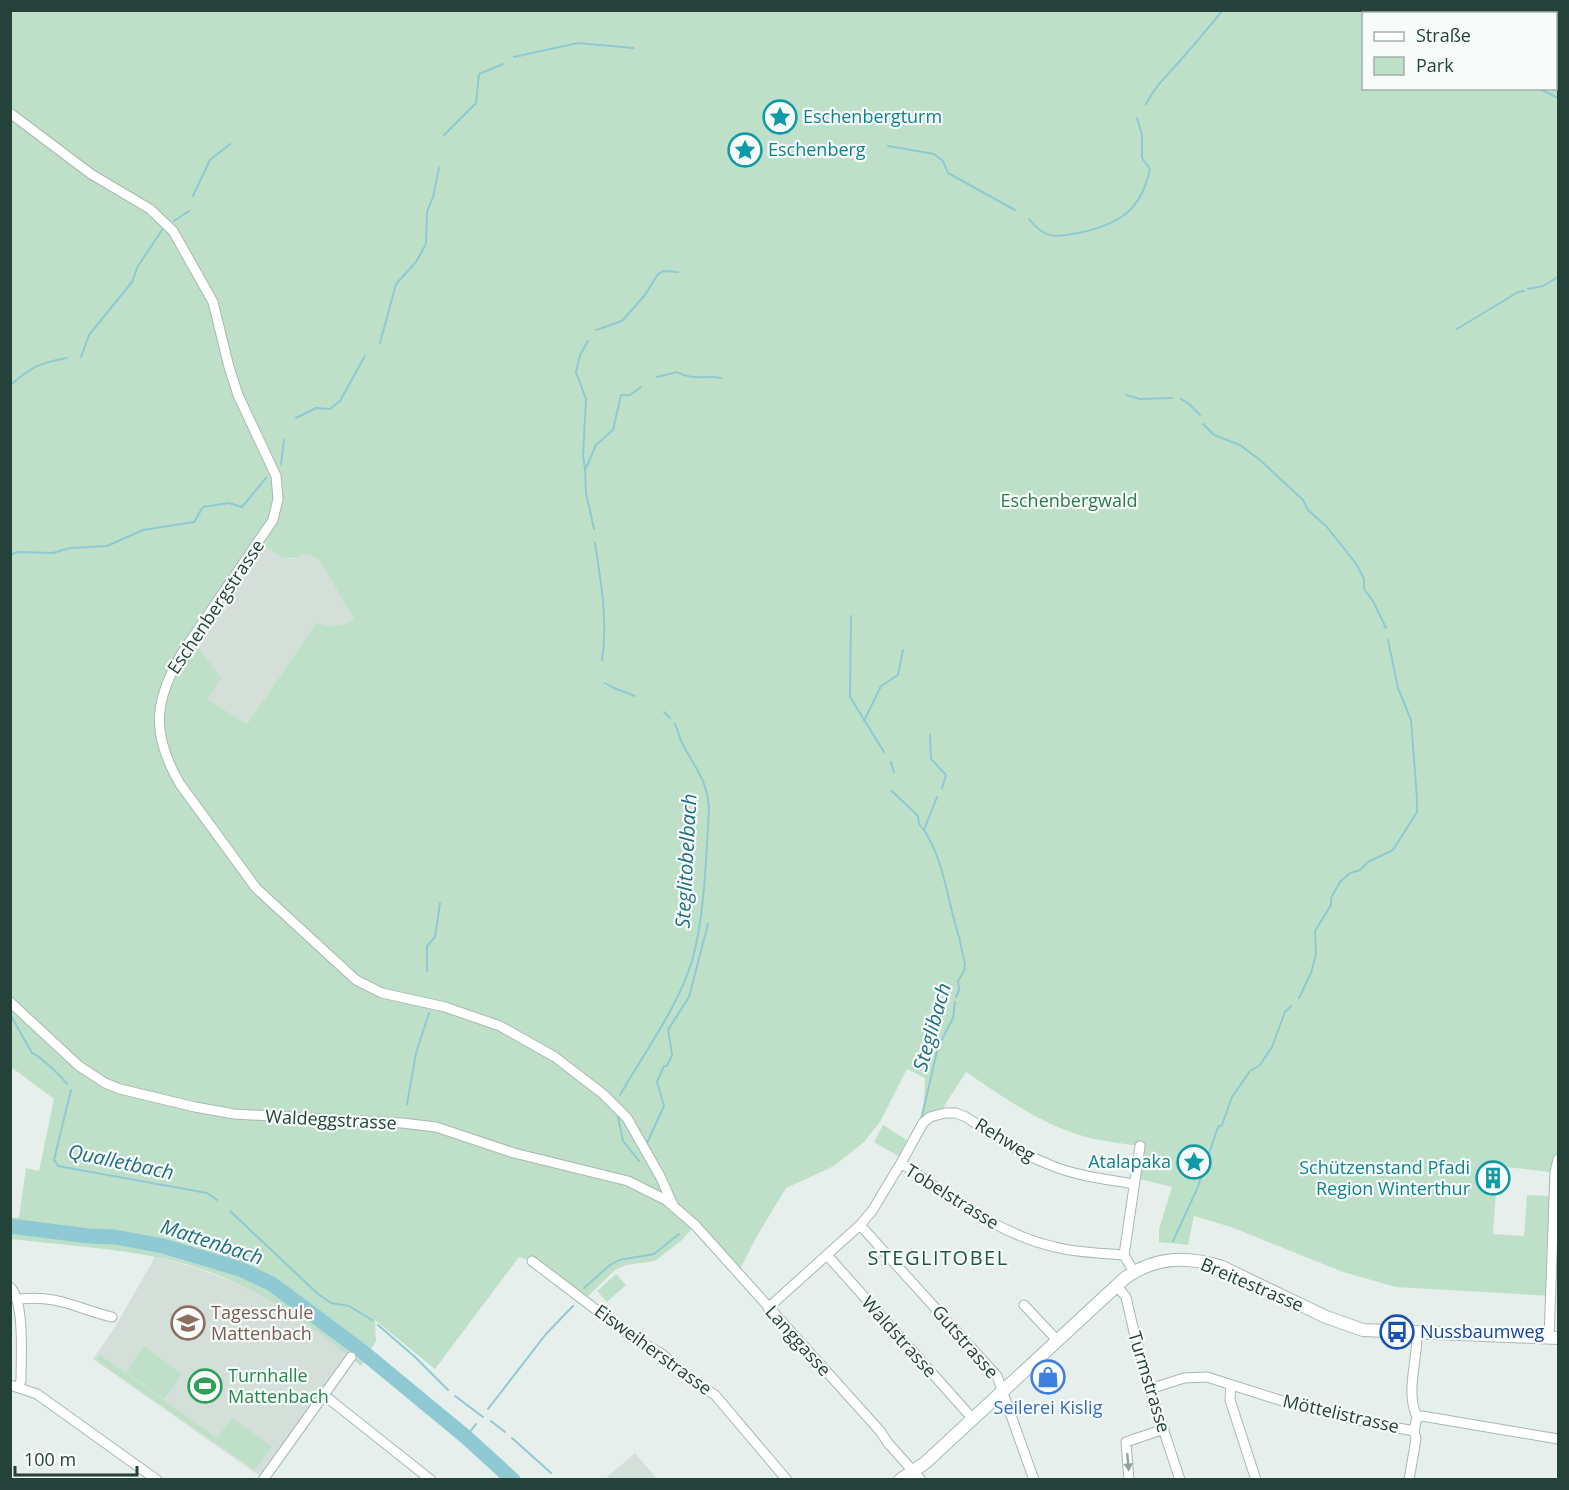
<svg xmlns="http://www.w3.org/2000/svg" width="1569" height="1490" font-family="'Open Sans',sans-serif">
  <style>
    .built { fill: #d4dfda }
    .green { fill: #bfe0c8; fill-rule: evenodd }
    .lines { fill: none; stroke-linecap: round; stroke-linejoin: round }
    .stream { stroke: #8ec9d4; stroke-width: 2 }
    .river { stroke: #8ec9d4; stroke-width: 15 }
    .minor-casing { stroke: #a8b8b2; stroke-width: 11 }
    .secondary-casing { stroke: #a4bbb3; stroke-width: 14 }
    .minor { stroke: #fff; stroke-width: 9 }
    .secondary { stroke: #fff; stroke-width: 12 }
    .oneway { fill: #92a09c }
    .labels { text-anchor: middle; stroke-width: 4.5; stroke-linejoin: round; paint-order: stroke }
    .culture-label { font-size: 18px; fill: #0d838f; stroke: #f7fbf9; text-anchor: start }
    .park-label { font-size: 18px; fill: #2d7a4b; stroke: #f7fbf9 }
    .street-label { font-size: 18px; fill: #24423a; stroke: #f7fbf9 }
    .education-label { font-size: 18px; fill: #785e54; stroke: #f7fbf9; text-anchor: start }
    .transit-label { font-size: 18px; fill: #164399; stroke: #f7fbf9; text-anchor: start }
    .leisure-label { font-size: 18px; fill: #27864d; stroke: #f7fbf9; text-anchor: start }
    .shop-label { font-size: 18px; fill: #366cbe; stroke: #f7fbf9 }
    .water-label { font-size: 20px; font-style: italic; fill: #1c6f80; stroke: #f7fbf9 }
    .neighbourhood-label { font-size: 20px; letter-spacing: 1.5px; fill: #1f5548; stroke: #f7fbf9 }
  </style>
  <rect width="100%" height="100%" fill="#e6efeb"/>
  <!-- built -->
  <path class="built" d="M 263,546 L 285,558 L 292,559 L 307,552 L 319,560 L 354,619 L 343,626 L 327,627 L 317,622 L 247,724 L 208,699 L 220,678 L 196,644 Z
    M 155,1257 L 193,1267 L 244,1286 L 277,1304 L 308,1324 L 351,1357 L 264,1479 L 93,1359 L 115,1327 Z
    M 635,1453 L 657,1479 L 605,1479 Z"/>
  <!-- green -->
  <path class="green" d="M 11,11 L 1558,11 L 1558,1173 L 1498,1166 L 1493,1234 L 1524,1236 L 1527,1195 L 1554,1196 L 1558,1182 L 1558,1259 L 1553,1259 L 1551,1296 L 1396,1287 L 1343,1272 L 1231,1227 L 1194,1216 L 1188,1245 L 1159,1242 L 1159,1229 L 1172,1187 L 1136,1178 L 1140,1146 C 1125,1144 1109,1142 1094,1139 C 1046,1128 1006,1099 966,1072 L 939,1114 L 923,1123 L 925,1078 L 907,1069 L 880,1122 L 864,1142 L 834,1166 L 786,1188 L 757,1236 L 738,1273 L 695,1225 L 682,1240 L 655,1261 L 626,1265 L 615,1270 L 584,1300 L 532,1261 L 519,1257 L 435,1369 L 375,1320 L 376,1341 L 361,1366 C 310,1324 257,1286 192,1266 C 135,1249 70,1246 11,1239 L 11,1217 L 19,1218 L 26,1168 L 39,1171 L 54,1099 L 11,1067 ZM 1364,14 L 1556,14 L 1556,88 L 1364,88 ZM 263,546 C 284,556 283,564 307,553 L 319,560 L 354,619 C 341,627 331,629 317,622 L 247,724 L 208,699 L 221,678 L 196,644 Z
    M 883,1125 L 907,1140 L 898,1156 L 874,1142 Z
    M 616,1274 L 626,1285 L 607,1302 L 597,1291 Z
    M 144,1346 L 182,1374 L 164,1399 L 126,1372 Z
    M 100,1355 L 217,1438 L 232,1418 L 272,1446 L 255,1470 L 215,1442 L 217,1439 L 214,1442 L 96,1360 Z"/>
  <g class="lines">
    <!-- stream -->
    <path class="stream" d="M 514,57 L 578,43 L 633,48
      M 1538,88 L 1558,98
      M 1146,104 C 1156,84 1171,72 1185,55 C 1198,41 1210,25 1223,10
      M 444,135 L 476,103 L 479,74 L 503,64
      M 888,146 L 934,154 L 943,161 L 948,173 L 1015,210
      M 193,196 L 210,160 L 230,144
      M 1029,219 C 1046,241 1058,237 1083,232 C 1121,223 1141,210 1150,169 L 1142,158 L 1142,135 L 1137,118
      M 174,221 L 189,211
      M 1528,289 L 1543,286 L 1558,277
      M 1457,329 L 1518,292 L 1524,291
      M 596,330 L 622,321 L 645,295 L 658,274 L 664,271 L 678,272
      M 588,341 L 580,355 L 576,372 L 586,399 L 583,456 L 585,468 L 586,493 L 594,529
      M 380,343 L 396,284 L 416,262 L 426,244 L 427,212 L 433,197 L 439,168
      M 81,357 L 89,335 L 132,282 L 138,266 L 162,230
      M 657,377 L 677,372 C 693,381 703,375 721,378
      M 12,384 C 30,367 43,362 67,358
      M 1126,395 L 1140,399 L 1172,398
      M 1181,399 L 1189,404 L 1200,415
      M 296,418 L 316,408 L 330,409 L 340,401 L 365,356
      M 1203,424 L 1214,435 L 1240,445 L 1260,460 L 1303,500 L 1308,510 L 1327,527 L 1357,565 L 1364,579 L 1364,589 L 1373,601 L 1386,628
      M 281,464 L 284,440
      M 586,468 L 596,445 L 613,430 L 621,395 L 630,395 L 641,387
      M 595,543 C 601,582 608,621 602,660
      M 10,555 L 17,552 L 53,553 L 70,548 L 107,546 L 143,530 L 194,522 L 203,507 L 229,503 L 242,507 L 266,478
      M 851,616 L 850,697 L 884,752
      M 605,683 L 614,688 L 635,696
      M 664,712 L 670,718
      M 864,721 L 881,686 L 898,675 L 903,650
      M 930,735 L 931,759 L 946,775 L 942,788
      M 891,762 L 894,772
      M 892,791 L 918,816 L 919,824 L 923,829
      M 937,797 L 924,830 C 946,864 947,903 960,940
      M 427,971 L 427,946 L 435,937 L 440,903
      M 956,997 L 959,990 L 958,981 L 964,971 L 965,964 L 960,942
      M 1299,998 L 1311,973 L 1316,954 L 1315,931 L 1331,905 L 1331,898 L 1340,882 L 1350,873 L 1360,870 L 1368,862 L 1393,850 L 1417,812 L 1417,799 L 1411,720 L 1398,688 L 1388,640
      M 10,1014 L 32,1053 C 40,1056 62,1077 67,1084
      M 668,1030 L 689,997 L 708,924
      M 71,1090 L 54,1160 L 58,1166 L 207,1193 L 217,1200
      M 620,1095 C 644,1053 678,1007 692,961 C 705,915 706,857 709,809 C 707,779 695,768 682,743 C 679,737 678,730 675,724
      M 407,1104 L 416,1053 L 429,1013
      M 618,1117 L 623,1141 L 639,1161
      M 921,1120 L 938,1047 L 953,1018 L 955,1002
      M 647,1143 L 664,1106 L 657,1082 L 664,1066 L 667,1066 L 672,1055 L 668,1029
      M 230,1211 L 318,1294 L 331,1303 L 349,1306 L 372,1320
      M 1173,1241 L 1197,1189 L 1218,1127 L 1222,1125 L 1232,1097 L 1250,1071 L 1260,1065 L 1272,1047 L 1285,1012 L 1291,1006
      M 584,1288 L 610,1265 L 619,1260 L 654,1254 L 679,1234
      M 378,1325 L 415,1357 L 448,1390
      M 332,1328 L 332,1327
      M 455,1396 L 483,1417
      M 488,1409 L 546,1334 L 573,1306
      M 491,1421 L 505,1432
      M 466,1437 L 476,1424
      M 512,1438 L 551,1473
      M 556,1479 L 556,1480"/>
    <!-- river -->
    <path class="river" d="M 10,1226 L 89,1236 L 115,1237 L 163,1246 L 240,1269 L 272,1284 L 363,1352 L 466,1437 L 513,1480"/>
    <defs>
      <path id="minor" d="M 10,113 L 91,174 L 150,209 L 173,231 L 213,302 L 229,367 L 238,395 L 276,476 L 278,499 L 273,520 L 184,650 C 154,699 150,733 180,784 L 256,888 L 356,980 L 382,993 L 445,1007 L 500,1026 L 555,1057 L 603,1094 L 627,1118 L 660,1176 L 673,1205
        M 10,1002 L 79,1066 L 105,1083 L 120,1089 L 195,1107 L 234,1114 L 402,1123 L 436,1127 L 514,1153 L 628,1181 L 666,1200 L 695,1225 L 880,1431 L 888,1443 L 921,1480
        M 901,1163 C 950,1196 997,1234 1055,1247 C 1077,1253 1101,1253 1124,1255
        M 860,1225 L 997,1376 L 1034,1480
        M 827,1255 L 972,1418
        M 532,1261 L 632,1337 L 662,1354 L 688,1377 L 715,1395 L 787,1480
        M 1134,1272 L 1124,1255 L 1140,1146
        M 1117,1286 L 1126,1297 L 1134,1332 L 1150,1389 L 1180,1480
        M 10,1287 C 25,1301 21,1359 21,1380 L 19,1387
        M 19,1299 C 60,1295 75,1308 112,1317
        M 1024,1305 L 1057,1340
        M 768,1308 L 860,1225 L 872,1211 L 901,1163 L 923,1123 L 930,1117 L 945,1113 L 956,1113 L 966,1117 C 992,1134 1019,1153 1048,1164 C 1075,1176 1105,1179 1134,1184
        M 1549,1338 L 1555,1172 L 1558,1159
        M 10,1385 L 37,1394 L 157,1480
        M 1231,1385 L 1230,1400 L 1256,1480
        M 1150,1389 L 1184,1378 L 1207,1377 L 1298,1406 L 1352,1419 L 1414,1431
        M 324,1395 L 431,1480
        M 1417,1417 C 1405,1392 1418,1359 1417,1332
        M 263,1480 L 351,1357
        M 1129,1480 L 1126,1442 L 1164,1429
        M 1409,1480 L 1416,1439 L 1414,1431 L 1417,1417 L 1422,1416 L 1558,1439"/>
      <path id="secondary" d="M 900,1480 L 925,1463 L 1125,1278 C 1156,1256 1187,1256 1222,1267 L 1326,1317 L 1363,1330 L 1558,1338"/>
    </defs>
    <!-- minor casing -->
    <use href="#minor" class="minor-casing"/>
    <!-- secondary casing -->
    <use href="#secondary" class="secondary-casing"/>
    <!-- minor -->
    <use href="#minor" class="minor"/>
    <!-- secondary -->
    <use href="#secondary" class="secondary"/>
  </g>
  <!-- one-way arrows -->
  <defs><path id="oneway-solid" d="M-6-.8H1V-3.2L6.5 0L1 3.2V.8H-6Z" transform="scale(1.5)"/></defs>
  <use class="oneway" href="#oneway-solid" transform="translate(1128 1462) rotate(85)"/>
  <!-- icons -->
  <defs>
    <symbol id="sight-ring" viewBox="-11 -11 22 22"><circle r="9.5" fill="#f7fbf9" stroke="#0f9aa8" stroke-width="1.5"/><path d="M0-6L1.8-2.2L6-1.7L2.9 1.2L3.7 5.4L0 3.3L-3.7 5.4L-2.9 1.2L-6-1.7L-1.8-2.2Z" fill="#0f9aa8"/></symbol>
    <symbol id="building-ring" viewBox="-11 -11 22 22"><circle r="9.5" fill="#f7fbf9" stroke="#0f9aa8" stroke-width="1.5"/><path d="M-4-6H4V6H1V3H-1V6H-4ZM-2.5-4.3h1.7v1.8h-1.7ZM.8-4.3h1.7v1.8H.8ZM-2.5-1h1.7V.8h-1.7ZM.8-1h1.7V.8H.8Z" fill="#0f9aa8"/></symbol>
    <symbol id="school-ring" viewBox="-11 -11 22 22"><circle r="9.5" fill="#f7fbf9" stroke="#8d6e63" stroke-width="1.5"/><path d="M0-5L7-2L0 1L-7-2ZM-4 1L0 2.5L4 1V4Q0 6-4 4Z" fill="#8d6e63"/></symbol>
    <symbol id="bus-ring" viewBox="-11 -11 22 22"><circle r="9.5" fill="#f7fbf9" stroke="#1a4fb4" stroke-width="1.5"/><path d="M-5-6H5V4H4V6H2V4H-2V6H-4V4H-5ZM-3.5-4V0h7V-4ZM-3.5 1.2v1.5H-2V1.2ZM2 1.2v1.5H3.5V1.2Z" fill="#1a4fb4"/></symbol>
    <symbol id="shop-ring" viewBox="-11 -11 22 22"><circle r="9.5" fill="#f7fbf9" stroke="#3f7fe0" stroke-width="1.5"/><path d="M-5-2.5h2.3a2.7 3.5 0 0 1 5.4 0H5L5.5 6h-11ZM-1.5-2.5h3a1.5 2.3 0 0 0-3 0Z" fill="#3f7fe0"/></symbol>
    <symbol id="stadium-ring" viewBox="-11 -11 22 22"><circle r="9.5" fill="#f7fbf9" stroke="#2e9e5b" stroke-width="1.5"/><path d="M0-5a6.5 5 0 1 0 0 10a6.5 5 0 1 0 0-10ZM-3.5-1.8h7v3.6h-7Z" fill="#2e9e5b"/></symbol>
  </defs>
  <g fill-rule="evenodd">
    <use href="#sight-ring" x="761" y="98" width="38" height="38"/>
    <use href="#sight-ring" x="726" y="131" width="38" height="38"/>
    <use href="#sight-ring" x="1175" y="1143" width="38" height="38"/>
    <use href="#building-ring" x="1474" y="1159" width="38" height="38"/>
    <use href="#school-ring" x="169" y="1304" width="38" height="38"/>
    <use href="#bus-ring" x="1378" y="1313" width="38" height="38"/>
    <use href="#shop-ring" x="1029" y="1358" width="38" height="38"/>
    <use href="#stadium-ring" x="186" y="1367" width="38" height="38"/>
  </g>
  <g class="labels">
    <!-- culture labels -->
    <g class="culture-label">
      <text x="803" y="123">Eschenbergturm</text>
      <text x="768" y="156">Eschenberg</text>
      <text x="1171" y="1168" text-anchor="end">Atalapaka</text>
      <text x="1470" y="1174" text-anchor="end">Schützenstand Pfadi<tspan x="1470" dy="21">Region Winterthur</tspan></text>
    </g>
    <!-- park labels -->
    <g class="park-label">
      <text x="1069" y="507">Eschenbergwald</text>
    </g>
    <!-- street labels -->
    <g class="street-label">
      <text transform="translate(216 607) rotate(-56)" y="6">Eschenbergstrasse</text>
      <text transform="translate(331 1120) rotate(3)" y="6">Waldeggstrasse</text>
      <text transform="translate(1005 1140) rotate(31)" y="6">Rehweg</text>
      <text transform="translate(952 1197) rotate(32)" y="6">Tobelstrasse</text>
      <text transform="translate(1252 1285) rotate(23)" y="6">Breitestrasse</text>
      <text transform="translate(899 1337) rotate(48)" y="6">Waldstrasse</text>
      <text transform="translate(798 1341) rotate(48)" y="6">Langgasse</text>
      <text transform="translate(965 1342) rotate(49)" y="6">Gutstrasse</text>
      <text transform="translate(653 1350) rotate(36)" y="6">Eisweiherstrasse</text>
      <text transform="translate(1149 1382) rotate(73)" y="6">Turmstrasse</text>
      <text transform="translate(1341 1414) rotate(13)" y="6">Möttelistrasse</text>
    </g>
    <!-- education labels -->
    <g class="education-label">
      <text x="211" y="1319">Tagesschule<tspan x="211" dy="21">Mattenbach</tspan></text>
    </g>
    <!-- transit labels -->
    <g class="transit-label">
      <text x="1420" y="1338">Nussbaumweg</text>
    </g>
    <!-- leisure labels -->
    <g class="leisure-label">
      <text x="228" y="1382">Turnhalle<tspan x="228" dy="21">Mattenbach</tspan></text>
    </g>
    <!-- shop labels -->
    <g class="shop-label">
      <text x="1048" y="1414">Seilerei Kislig</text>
    </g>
    <!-- water labels -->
    <g class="water-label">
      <text transform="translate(686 861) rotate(-87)" y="7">Steglitobelbach</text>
      <text transform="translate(932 1027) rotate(-74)" y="7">Steglibach</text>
      <text transform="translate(121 1162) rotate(12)" y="7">Qualletbach</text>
      <text transform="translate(212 1242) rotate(18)" y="7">Mattenbach</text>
    </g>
    <!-- neighbourhood labels -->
    <g class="neighbourhood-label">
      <text x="938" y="1265">STEGLITOBEL</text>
    </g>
  </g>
  <!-- border -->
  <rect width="1569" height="1490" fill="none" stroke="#24423a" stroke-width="24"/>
  <!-- legend -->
  <rect x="1362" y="12" width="195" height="78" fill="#f7fbf9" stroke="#a3b1ad" stroke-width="1.5"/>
  <rect x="1374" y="32" width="30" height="9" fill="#ffffff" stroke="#a3b1ad" stroke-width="1.5"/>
  <text x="1416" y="42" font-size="18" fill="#24423a">Straße</text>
  <rect x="1374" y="57" width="30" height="18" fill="#bfe0c8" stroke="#a3b1ad" stroke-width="1.5"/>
  <text x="1416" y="72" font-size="18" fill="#24423a">Park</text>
  <!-- scale -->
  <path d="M15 1466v9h122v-9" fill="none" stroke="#24423a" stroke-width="3"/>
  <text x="24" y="1466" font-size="18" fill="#24423a" stroke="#f7fbf9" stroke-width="4.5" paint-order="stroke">100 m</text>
</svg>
